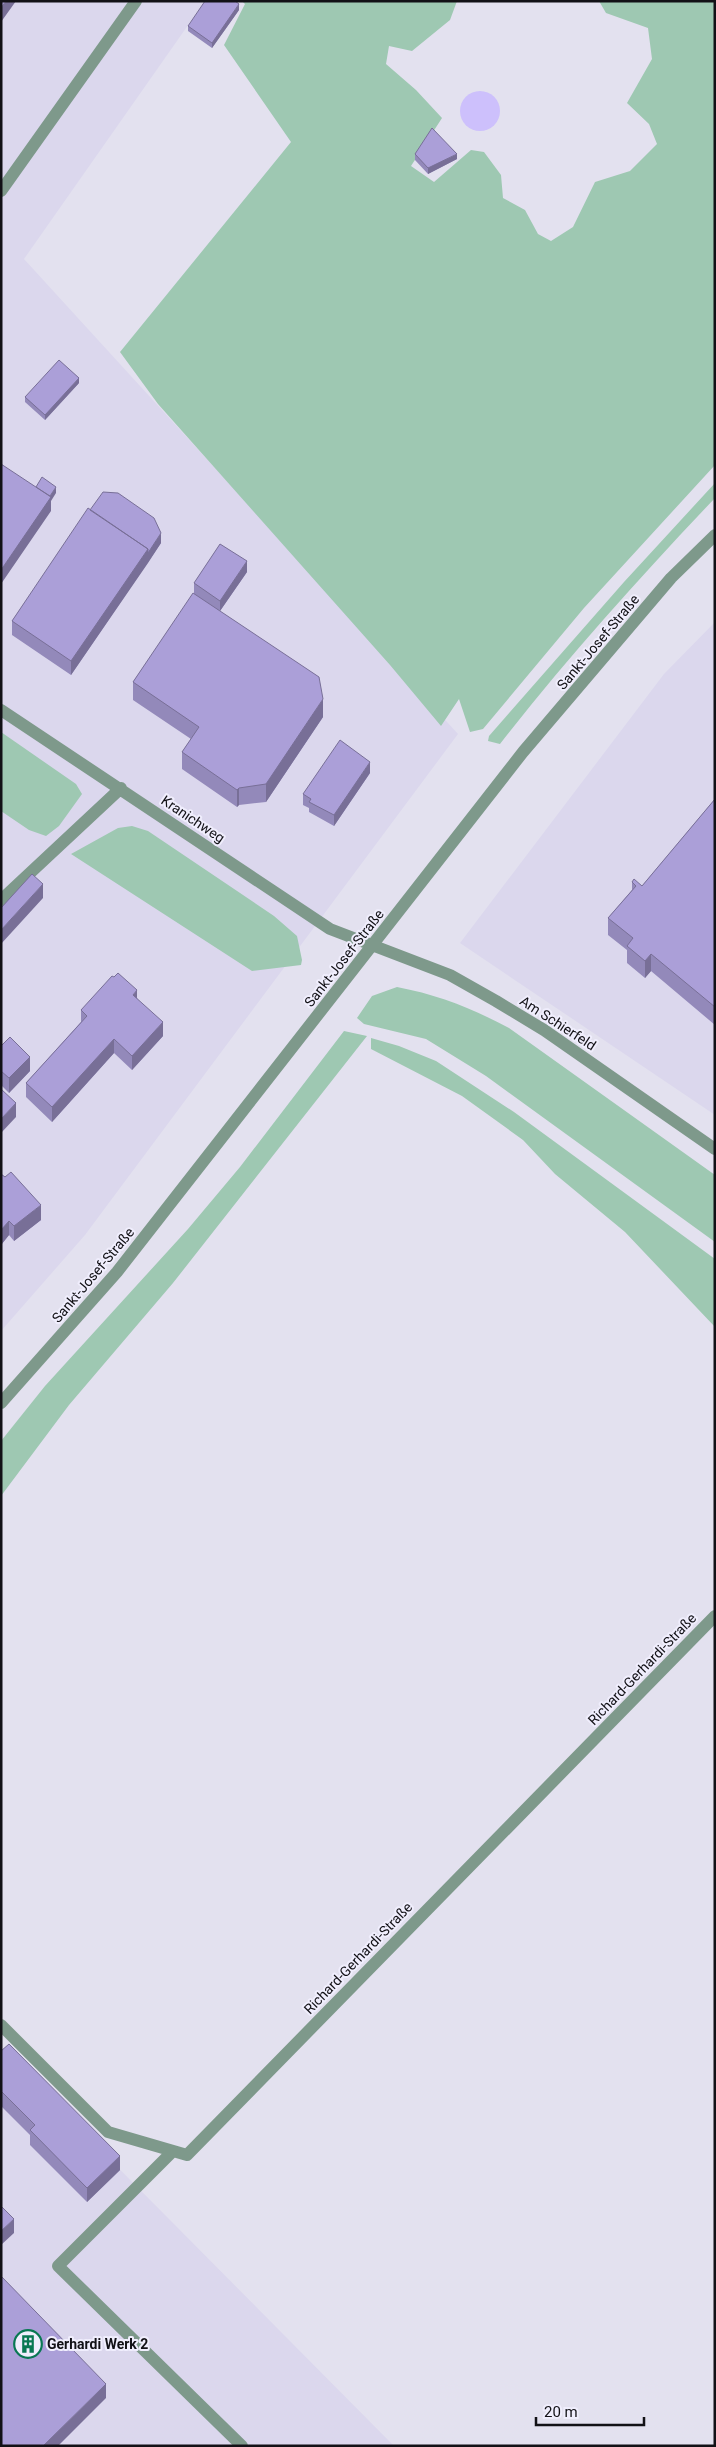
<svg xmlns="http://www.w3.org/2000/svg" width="716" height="2447" font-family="Roboto,sans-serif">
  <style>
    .built { fill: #dbd7ed }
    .green { fill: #9ec8b2 }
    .water { fill: #cdc0fc }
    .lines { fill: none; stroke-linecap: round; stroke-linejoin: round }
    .minor { stroke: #7e998b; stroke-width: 12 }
    .wall { fill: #9389ba }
    .shaded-wall { fill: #786f97 }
    .building { fill: #ab9fd8; stroke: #786f97 }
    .labels { text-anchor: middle; stroke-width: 4; stroke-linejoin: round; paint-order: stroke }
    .street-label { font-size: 14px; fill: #121116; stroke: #f0eefd }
    .poi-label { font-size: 14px; font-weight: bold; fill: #121116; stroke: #f0eefd; text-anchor: start }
  </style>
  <rect width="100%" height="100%" fill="#e3e1ef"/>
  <!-- built -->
  <path class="built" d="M 1,1 L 205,1 L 24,259 L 458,734 L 85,1235 L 1,1331 Z
    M 715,622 L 715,1115 L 460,943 L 664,674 Z
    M 1,2050 L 169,2219 L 394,2446 L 1,2446 Z"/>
  <!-- green -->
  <path class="green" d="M 242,1 L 457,1 L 450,20 L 412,51 L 389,46 L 386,64 L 416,90 L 442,118 L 411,166 L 434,182 L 471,150 L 484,152 L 501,175 L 503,198 L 525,210 L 538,234 L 551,241 L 573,227 L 595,182 L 630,171 L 657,144 L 649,124 L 627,103 L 652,59 L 648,28 L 606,13 L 599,1 L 715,1 L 715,465 L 584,608 L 483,729 L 470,732 L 459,699 L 441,726 L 390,665 L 158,404 L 120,352 L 291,142 L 224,45 L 245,4 Z
    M 715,483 L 715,498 C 640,577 567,658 500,744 L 488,741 L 489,736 L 624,582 Z
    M 1,732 L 76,784 L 82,794 L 59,826 L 46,836 L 29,830 L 1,811 Z
    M 132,826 L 148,831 L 274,916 L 297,936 L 302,960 L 301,965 L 252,971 L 71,854 L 118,828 Z
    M 397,987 C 439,995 471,1008 509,1028 L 715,1175 L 715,1242 L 486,1076 L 426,1039 L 364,1024 L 357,1018 L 372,996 Z
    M 344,1031 L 367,1036 L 173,1283 L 69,1405 L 1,1496 L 1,1441 L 45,1386 L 188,1229 L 240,1167 Z
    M 371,1038 L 399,1046 L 436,1061 L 514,1112 L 715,1259 L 715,1327 L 625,1232 L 555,1174 L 523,1140 L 462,1096 L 371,1049 Z"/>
  <!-- water -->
  <path class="water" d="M460 111a20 20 0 1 1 40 0a20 20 0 1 1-40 0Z"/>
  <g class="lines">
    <!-- minor -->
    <path class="minor" d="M 1,191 L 136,1
      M 1,710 L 330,929 L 450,975 L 496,1001 L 544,1030 L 715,1149
      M 1,900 L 121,788
      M 1,1403 L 117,1272 L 523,752 L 671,578 L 715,535
      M 1,2025 L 108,2132 L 187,2155 L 715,1616
      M 173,2151 L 58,2266 L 242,2446"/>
  </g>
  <!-- wall -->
  <path class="wall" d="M 239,10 L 212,48 L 188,31 L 188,26 Z
    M 415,154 L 457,159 L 428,174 L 415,160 Z
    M 79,383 L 45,420 L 25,402 L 25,397 Z
    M 90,510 L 161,543 L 71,675 L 12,635 L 12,621 Z
    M 247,572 L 220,611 L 323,717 L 266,802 L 239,805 L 237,807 L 182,769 L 182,752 L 191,739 L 133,700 L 133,682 L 194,594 L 194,583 Z
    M 370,773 L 334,826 L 309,812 L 309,808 L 303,805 L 303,794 Z
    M 715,799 L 715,1025 L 651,971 L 645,978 L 627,963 L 627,950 L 608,935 L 608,918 L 632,890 L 632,882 L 642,886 Z
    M 137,998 L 163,1036 L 132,1070 L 114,1053 L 52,1122 L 26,1097 L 26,1083 L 81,1022 L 81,1010 Z
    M 1,1046 L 30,1071 L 9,1093 L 1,1085 Z
    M 1,1174 L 41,1220 L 14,1241 L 9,1235 L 1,1245 Z
    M 1,2051 L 120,2170 L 87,2202 L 30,2145 L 30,2135 L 1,2106 Z"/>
  <!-- shaded-wall -->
  <path class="shaded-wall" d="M 6,1 L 16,1 L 1,22 L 1,8 Z
    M 239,4 L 239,10 L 212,48 L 212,43 Z
    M 457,154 L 457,159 L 428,174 L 428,168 Z
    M 79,378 L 79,383 L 45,420 L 45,415 Z
    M 56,487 L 56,493 L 51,501 L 51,511 L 1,584 L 1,570 Z
    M 161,533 L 161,543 L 148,563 L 148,553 Z
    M 148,549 L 148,563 L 71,675 L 71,661 Z
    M 247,561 L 247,572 L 220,611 L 220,601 Z
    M 323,699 L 323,717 L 266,802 L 266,784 Z
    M 370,762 L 370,773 L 334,826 L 334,815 Z
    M 239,788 L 239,805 L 237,807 L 237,790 Z
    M 43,884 L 43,898 L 1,944 L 1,930 Z
    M 651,954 L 651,971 L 645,978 L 645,961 Z
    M 137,990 L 137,1004 L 133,995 Z
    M 163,1022 L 163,1036 L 132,1070 L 132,1056 Z
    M 114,1039 L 114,1053 L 52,1122 L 52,1107 Z
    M 30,1057 L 30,1071 L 9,1093 L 9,1078 Z
    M 16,1103 L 16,1117 L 1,1133 L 1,1119 Z
    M 41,1205 L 41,1220 L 14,1241 L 14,1226 Z
    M 9,1221 L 9,1235 L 1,1245 L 1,1230 Z
    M 120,2156 L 120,2170 L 87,2202 L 87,2188 Z
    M 14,2219 L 14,2233 L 1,2245 L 1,2231 Z
    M 106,2384 L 106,2398 L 58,2446 L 43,2446 Z"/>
  <!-- building -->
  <path class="building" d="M 1,1 L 6,1 L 1,8 Z
    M 205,1 L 235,1 L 239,4 L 212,43 L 188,26 Z
    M 432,128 L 457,154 L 428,168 L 415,154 Z
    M 59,360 L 79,378 L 45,415 L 25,397 Z
    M 1,464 L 51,497 L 1,570 Z
    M 42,477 L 56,487 L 50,496 L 36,487 Z
    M 103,492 L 118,493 L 154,518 L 161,533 L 148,553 L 148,549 L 90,510 Z
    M 88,508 L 148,549 L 71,661 L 12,621 Z
    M 220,544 L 247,561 L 220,601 L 194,583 Z
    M 193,593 L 319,677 L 323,699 L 266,784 L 239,788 L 237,790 L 182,752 L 199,727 L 133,682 Z
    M 340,740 L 370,762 L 334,815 L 309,802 L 311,799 L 303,794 Z
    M 715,799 L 715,1007 L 651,954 L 645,961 L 627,946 L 633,938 L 608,918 L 636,886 L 632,882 L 634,879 L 642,886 Z
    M 32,874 L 43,884 L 1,930 L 1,908 Z
    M 118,973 L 137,990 L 133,995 L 163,1022 L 132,1056 L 114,1039 L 52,1107 L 26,1083 L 87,1016 L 81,1010 L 112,976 L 114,977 Z
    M 10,1037 L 30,1057 L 9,1078 L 1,1071 L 1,1046 Z
    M 1,1089 L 16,1103 L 1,1119 Z
    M 11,1172 L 41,1205 L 14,1226 L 9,1221 L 1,1230 L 1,1174 L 5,1177 Z
    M 9,2044 L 120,2156 L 87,2188 L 30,2130 L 35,2125 L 1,2091 L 1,2051 Z
    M 1,2206 L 14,2219 L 1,2231 Z
    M 1,2276 L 106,2384 L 43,2446 L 1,2446 Z"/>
  <!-- icons -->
  <defs>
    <symbol id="building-ring" viewBox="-11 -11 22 22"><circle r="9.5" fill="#f0eefd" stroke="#097853" stroke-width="1.5"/><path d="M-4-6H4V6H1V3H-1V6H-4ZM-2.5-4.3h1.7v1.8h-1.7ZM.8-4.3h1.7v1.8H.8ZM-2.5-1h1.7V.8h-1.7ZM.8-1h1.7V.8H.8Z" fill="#097853"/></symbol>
  </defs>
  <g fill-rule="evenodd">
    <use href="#building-ring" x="12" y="2328" width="32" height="32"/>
  </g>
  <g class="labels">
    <!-- street labels -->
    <g class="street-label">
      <text transform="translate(598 642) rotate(-50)" y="5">Sankt-Josef-Straße</text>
      <text transform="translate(193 819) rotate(34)" y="5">Kranichweg</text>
      <text transform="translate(344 958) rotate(-52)" y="5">Sankt-Josef-Straße</text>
      <text transform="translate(558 1023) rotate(33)" y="5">Am Schierfeld</text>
      <text transform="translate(93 1275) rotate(-50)" y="5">Sankt-Josef-Straße</text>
      <text transform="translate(642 1669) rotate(-46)" y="5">Richard-Gerhardi-Straße</text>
      <text transform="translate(358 1958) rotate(-46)" y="5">Richard-Gerhardi-Straße</text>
    </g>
    <!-- poi labels -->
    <g class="poi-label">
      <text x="47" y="2349">Gerhardi Werk 2</text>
    </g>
  </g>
  <!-- border -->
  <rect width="716" height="2447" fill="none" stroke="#121116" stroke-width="5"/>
  <!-- scale -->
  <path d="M536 2417v8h108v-8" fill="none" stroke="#121116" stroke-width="2.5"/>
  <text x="544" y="2417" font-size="15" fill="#121116" stroke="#f0eefd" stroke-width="4" paint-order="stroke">20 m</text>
</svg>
